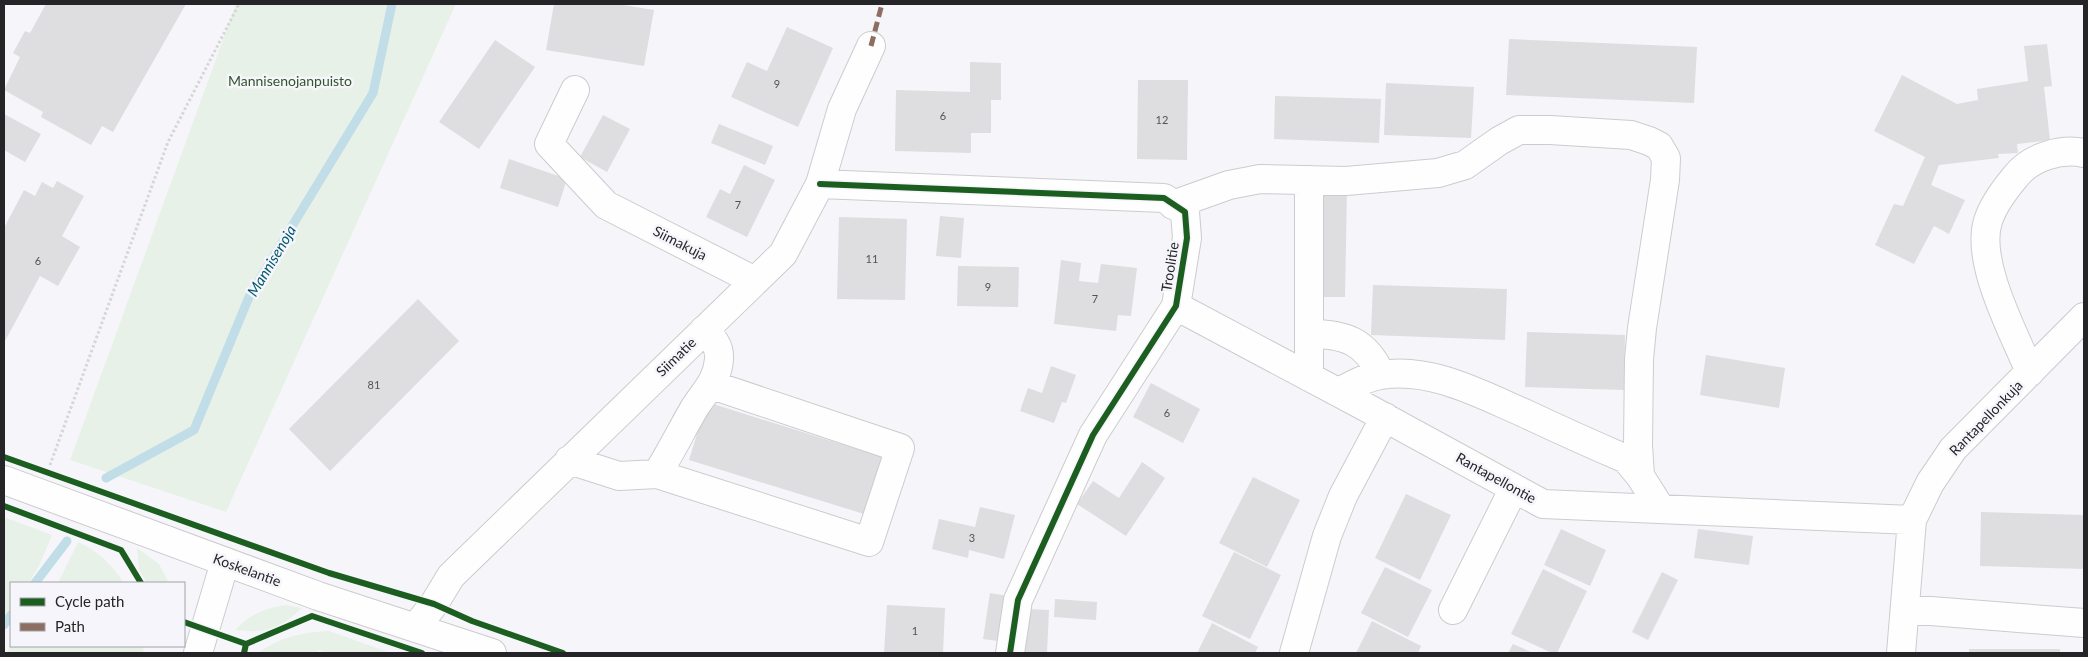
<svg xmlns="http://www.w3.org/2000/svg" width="2088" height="657" font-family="Lato,sans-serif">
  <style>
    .green { fill: #e8f1e8 }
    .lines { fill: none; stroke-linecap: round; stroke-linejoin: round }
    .stream { stroke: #c0dde8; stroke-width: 9 }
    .building { fill: #dedddf }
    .minor-casing { stroke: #cccccf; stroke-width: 30 }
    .major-casing { stroke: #cccccf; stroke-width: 30 }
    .path { stroke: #d6d6d7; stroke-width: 3; stroke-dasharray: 2.5 2.5; stroke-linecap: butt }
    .minor { stroke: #fefefe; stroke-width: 28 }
    .major { stroke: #fefefe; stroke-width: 28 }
    .quiet { stroke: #8d6e63; stroke-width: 5; stroke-dasharray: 10 5; stroke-linecap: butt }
    .cycleway-casing { stroke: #f5f5fb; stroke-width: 9 }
    .cycleway { stroke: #1b5e20; stroke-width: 6 }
    .labels { text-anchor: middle; stroke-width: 5; stroke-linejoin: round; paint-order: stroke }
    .number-label { font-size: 11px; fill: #535355 }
    .park-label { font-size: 14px; fill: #31542b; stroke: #f5f5fb }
    .street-label { font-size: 14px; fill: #252527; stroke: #f5f5fb }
    .water-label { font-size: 15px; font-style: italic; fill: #02586c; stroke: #f5f5fb }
  </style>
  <rect width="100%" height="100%" fill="#f6f6fa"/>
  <!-- green -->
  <path class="green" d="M 236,4 L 456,4 L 226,512 L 70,460 Z
    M 4,517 L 52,535 L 39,566 L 29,583 L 11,583 L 11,609 L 4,619 Z
    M 78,542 C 99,551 112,565 124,583 L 58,583 Z
    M 137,548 L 159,564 L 169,583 L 147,583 L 139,570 Z
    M 287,605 L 302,608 C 279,630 266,633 235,630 C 250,614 265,608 287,605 Z
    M 329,631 L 391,653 L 327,653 L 318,650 L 317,653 L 258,653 C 279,637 303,632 329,631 Z
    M 11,646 L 143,646 L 144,653 L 6,653 Z"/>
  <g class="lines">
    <!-- stream -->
    <path class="stream" d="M 106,478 L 194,430 L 249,297 L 373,93 L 392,4
      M 35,583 L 67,541
      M 4,625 L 11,615"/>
  </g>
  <!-- building -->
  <path class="building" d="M 46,4 L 186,4 L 113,132 L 102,126 L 91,145 L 41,117 L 43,112 L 4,90 L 20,57 L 13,53 L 25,31 L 30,33 Z
    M 554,4 L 617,4 L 654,10 L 644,66 L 546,50 Z
    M 787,27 L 833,48 L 798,127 L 731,97 L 747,62 L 767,71 Z
    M 1509,39 L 1697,47 L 1694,103 L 1506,95 Z
    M 495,40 L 535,67 L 479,149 L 439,122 Z
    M 2047,44 L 2052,86 L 2044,87 L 2050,140 L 2017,144 L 2018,153 L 1998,154 L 1999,158 L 1939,165 L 1931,185 L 1965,200 L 1949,234 L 1934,226 L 1914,264 L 1875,245 L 1894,204 L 1903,206 L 1925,157 L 1874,131 L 1902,75 L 1957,104 L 1978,100 L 1977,89 L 2028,81 L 2024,46 Z
    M 970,62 L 1001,63 L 1001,100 L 991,100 L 991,133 L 971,133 L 971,153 L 895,151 L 896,90 L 970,92 Z
    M 1138,80 L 1188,80 L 1187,160 L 1137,159 Z
    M 1386,83 L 1474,87 L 1471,138 L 1384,135 Z
    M 1275,96 L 1381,99 L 1379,143 L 1274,139 Z
    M 4,114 L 41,134 L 25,162 L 4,150 Z
    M 603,115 L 630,129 L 607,172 L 580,157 Z
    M 719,124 L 773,146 L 765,165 L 711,143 Z
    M 509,159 L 567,179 L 558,207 L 500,188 Z
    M 744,165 L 775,180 L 747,237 L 706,217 L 720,189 L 730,194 Z
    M 57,181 L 84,196 L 62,236 L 80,247 L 58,286 L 40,276 L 4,343 L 4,228 L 24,190 L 35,196 L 42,182 L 53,188 Z
    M 1321,189 L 1347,189 L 1345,297 L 1319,297 Z
    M 940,216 L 964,218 L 961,258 L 936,256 Z
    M 839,217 L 907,219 L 905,300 L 837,299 Z
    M 1061,260 L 1081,263 L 1079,281 L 1098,283 L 1101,264 L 1137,268 L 1131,316 L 1118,315 L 1116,331 L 1054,324 Z
    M 958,266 L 1019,267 L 1018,307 L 957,306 Z
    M 1373,285 L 1507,289 L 1505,340 L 1371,335 Z
    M 418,299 L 459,341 L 330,471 L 289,429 Z
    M 1527,332 L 1625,335 L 1624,390 L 1525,387 Z
    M 1706,355 L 1785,368 L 1779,408 L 1700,395 Z
    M 1051,366 L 1076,375 L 1066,403 L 1062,402 L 1054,423 L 1020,411 L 1028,388 L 1042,393 Z
    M 1151,383 L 1200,409 L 1183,443 L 1133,417 Z
    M 707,402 L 882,457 L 864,514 L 689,460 Z
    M 1142,462 L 1165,478 L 1126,536 L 1077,504 L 1093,481 L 1119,498 Z
    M 1253,477 L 1300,500 L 1267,567 L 1219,543 Z
    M 1406,494 L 1451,515 L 1420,580 L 1375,558 Z
    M 980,507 L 1015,515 L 1004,559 L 969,550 L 968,558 L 932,549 L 939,519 L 975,527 Z
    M 1981,512 L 2084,515 L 2084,569 L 1980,566 Z
    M 1561,529 L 1606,550 L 1590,586 L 1544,565 Z
    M 1698,529 L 1753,536 L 1749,565 L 1694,558 Z
    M 1234,552 L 1281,575 L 1250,639 L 1202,616 Z
    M 1385,567 L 1432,590 L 1408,637 L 1361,613 Z
    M 1543,569 L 1587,591 L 1557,653 L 1552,653 L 1511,634 Z
    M 1662,572 L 1678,580 L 1648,640 L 1632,632 Z
    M 990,593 L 1013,597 L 1006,642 L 983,639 Z
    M 1055,599 L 1097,602 L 1096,620 L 1054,617 Z
    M 887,605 L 945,608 L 943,653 L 884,653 Z
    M 1026,609 L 1049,610 L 1047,653 L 1023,653 Z
    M 1372,621 L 1421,646 L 1418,653 L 1356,653 Z
    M 1212,623 L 1258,647 L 1255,653 L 1197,653 Z
    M 1513,644 L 1533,653 L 1508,653 Z
    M 1969,649 L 2060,649 L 2060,653 L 1969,653 Z"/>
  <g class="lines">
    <defs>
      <path id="minor" d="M 575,90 L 549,144 L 606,205 L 755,281
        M 1309,180 L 1309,377
        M 820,184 L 1164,198 L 1185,212 L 1187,238 L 1176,306 L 1093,435 L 1018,600 L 1010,653
        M 1173,205 L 1229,185 L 1260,179 L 1346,181 L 1438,173 L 1465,165 L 1499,141 L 1519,130 L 1550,130 L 1631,135 L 1649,141 L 1659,146 L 1666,158 L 1665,180 L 1642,328 L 1639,359 L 1638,445 L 1640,476 L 1661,509
        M 1176,306 L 1360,404 L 1543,504 L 1912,520
        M 1310,334 C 1345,334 1366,341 1381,375
        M 2030,372 C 2014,333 1975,262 1988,221 C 1993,205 2005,189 2016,176 C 2031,157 2061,148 2084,153
        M 1339,392 C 1352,385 1366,377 1381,375 C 1431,367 1480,394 1524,413 C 1558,429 1591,444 1626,459 L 1640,476
        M 569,460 L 619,476 L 657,474 L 869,542 L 900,448 L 712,385
        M 657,474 C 671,452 682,429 695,407 C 705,392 718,379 719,359 C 720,346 713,339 704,330
        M 1905,609 L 2084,623
        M 1453,610 L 1514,488
        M 416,627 L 434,604 L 451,576 L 783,254 L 820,184 L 842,109 L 871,46
        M 198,653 L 225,562
        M 1294,653 L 1327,536 L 1343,496 L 1385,417
        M 1901,653 L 1912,520 L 1930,483 L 1953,449 L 2084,317"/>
      <path id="major" d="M 4,480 L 318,596 L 492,653"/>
    </defs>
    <!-- minor casing -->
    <use href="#minor" class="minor-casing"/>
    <!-- major casing -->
    <use href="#major" class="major-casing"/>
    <!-- path -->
    <path class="path" d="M 50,465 L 168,142 L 239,4"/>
    <!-- minor -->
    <use href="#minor" class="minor"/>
    <!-- major -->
    <use href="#major" class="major"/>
    <!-- quiet -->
    <path class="quiet" d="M 871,46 L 882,4"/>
    <defs>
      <path id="cycleway" d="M 820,184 L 1164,198 L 1185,212 L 1187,238 L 1176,306 L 1093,435 L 1018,600 L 1010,653
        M 4,457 L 329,573 L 434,604 L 472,621 L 563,653
        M 4,506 L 121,550 L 141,583
        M 184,622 L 246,644
        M 244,653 L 246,644 L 312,616 L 422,653"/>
    </defs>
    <!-- cycleway casing -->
    <use href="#cycleway" class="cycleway-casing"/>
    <!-- cycleway -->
    <use href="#cycleway" class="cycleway"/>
  </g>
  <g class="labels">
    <!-- number labels -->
    <g class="number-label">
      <text x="777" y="88">9</text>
      <text x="943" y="120">6</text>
      <text x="1162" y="124">12</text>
      <text x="738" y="209">7</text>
      <text x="872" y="263">11</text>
      <text x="38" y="265">6</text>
      <text x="988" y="291">9</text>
      <text x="1095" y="303">7</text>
      <text x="374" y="389">81</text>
      <text x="1167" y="417">6</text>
      <text x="972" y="542">3</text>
      <text x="915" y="635">1</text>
    </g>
    <!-- park labels -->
    <g class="park-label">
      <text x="290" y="86">Mannisenojanpuisto</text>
    </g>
    <!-- street labels -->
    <g class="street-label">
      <text transform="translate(680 243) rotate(27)" y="5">Siimakuja</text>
      <text transform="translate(1170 267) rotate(-81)" y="5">Troolitie</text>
      <text transform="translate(676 357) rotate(-44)" y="5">Siimatie</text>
      <text transform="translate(1986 418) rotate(-46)" y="5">Rantapellonkuja</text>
      <text transform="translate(1496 478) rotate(29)" y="5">Rantapellontie</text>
      <text transform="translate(247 570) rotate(20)" y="5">Koskelantie</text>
    </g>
    <!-- water labels -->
    <g class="water-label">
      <text transform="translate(272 261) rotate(-59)" y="5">Mannisenoja</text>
    </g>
  </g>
  <!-- border -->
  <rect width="2088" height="657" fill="none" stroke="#252527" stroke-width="10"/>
  <!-- legend -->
  <rect x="10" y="582" width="175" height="65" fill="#f5f5fb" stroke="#a2a2a6"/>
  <rect x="20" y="598" width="25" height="8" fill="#1b5e20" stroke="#a2a2a6"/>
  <text x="55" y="607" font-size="15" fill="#252527">Cycle path</text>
  <rect x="20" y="623" width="25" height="8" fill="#8d6e63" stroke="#a2a2a6"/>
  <text x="55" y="632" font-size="15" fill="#252527">Path</text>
</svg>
